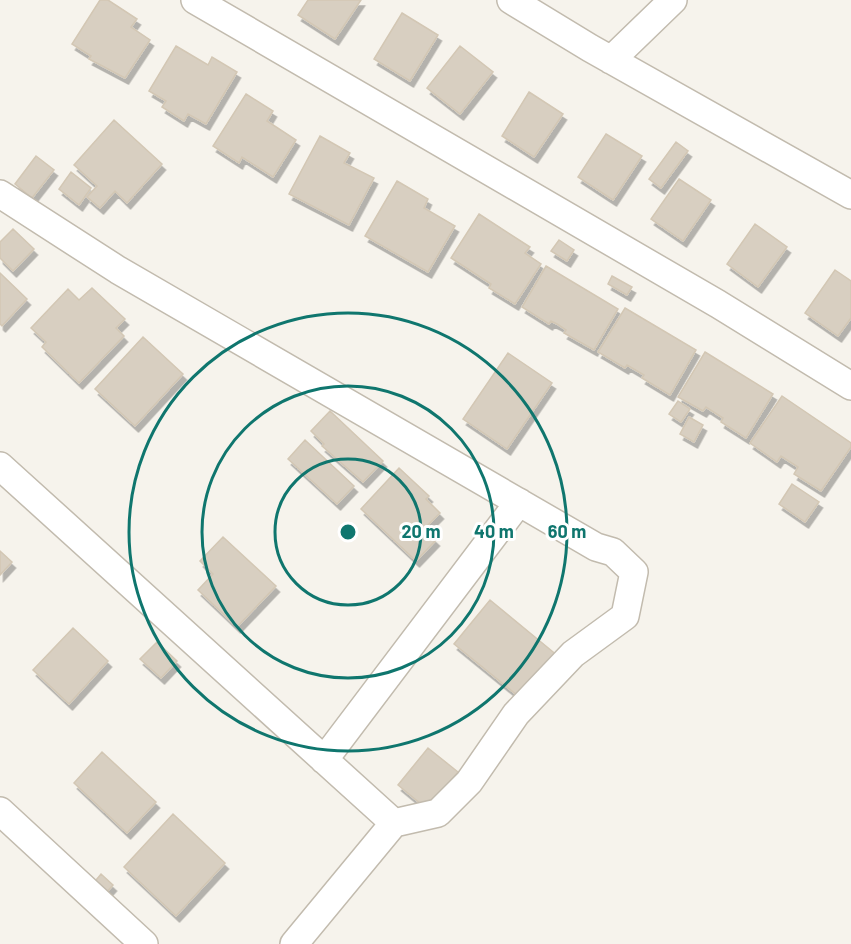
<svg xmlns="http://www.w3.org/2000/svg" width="851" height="944" font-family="Barlow,sans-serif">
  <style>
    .building { fill: #d8cfc1; stroke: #d3c7b4; stroke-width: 1.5; filter: url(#shadow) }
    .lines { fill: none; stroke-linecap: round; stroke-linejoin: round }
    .minor-casing { stroke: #c2bbae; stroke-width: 30 }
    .minor { stroke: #fff; stroke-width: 27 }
    .ring { fill: none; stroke: #0f766e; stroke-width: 3 }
    .centre { fill: #0f766e; stroke: #fff; stroke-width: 3 }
    .ring-label { font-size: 18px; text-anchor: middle; font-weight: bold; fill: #0f766e; stroke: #fff; stroke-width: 6; stroke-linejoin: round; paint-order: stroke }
  </style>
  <defs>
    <filter id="shadow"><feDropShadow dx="3.5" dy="6" stdDeviation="0" flood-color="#0004"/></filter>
  </defs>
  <rect width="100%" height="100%" fill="#f6f3ec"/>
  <!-- building -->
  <path class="building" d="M 100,0 L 108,0 L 137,19 L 131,27 L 150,40 L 125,78 L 89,59 L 91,56 L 72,44 Z
    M 308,0 L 361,0 L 335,39 L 298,15 Z
    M 402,13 L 438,35 L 410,81 L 374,59 Z
    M 176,46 L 208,65 L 212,57 L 237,72 L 206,124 L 188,114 L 184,121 L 162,107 L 166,101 L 149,91 Z
    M 460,46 L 493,72 L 460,114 L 427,88 Z
    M 529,92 L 563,114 L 534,157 L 502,136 Z
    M 246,94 L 273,111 L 267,121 L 296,140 L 273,177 L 242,157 L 239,163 L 213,146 Z
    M 114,120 L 162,164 L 127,203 L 115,191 L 100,208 L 87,197 L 97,186 L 74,165 Z
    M 606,134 L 642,156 L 613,200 L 578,177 Z
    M 320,136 L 350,153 L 344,163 L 374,178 L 349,225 L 289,194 Z
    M 676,142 L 688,151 L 661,188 L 649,179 Z
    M 36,156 L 54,170 L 32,198 L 15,184 Z
    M 71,172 L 91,188 L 79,205 L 59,189 Z
    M 679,179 L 711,200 L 683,241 L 651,219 Z
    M 397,181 L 428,199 L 424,208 L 455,226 L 428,272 L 365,236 Z
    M 479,214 L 530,247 L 525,253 L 541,264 L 515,304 L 489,288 L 491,284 L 451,258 Z
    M 755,224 L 787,247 L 758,287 L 727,264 Z
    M 13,229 L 34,249 L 13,271 L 0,258 L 0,242 Z
    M 559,240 L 574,250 L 567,261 L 551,251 Z
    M 546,266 L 618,309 L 594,350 L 564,333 L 566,330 L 557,324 L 551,321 L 549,324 L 522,307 Z
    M 835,270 L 851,281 L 851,318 L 838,336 L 805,313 Z
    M 0,273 L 27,299 L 2,326 L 0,324 Z
    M 612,276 L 632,287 L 627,295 L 608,284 Z
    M 92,288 L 125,319 L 116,328 L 124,336 L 79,383 L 42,347 L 46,342 L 31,328 L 68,289 L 79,300 Z
    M 625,308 L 696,350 L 670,395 L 642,378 L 644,375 L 627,365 L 625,368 L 598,352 Z
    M 143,337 L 183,374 L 135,426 L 95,389 Z
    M 705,352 L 773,394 L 746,438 L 721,422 L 723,418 L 706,407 L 703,411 L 678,397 Z
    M 508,353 L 552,383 L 507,449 L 463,419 Z
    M 782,396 L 851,443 L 851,447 L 821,491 L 794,474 L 798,467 L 781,456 L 777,462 L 750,443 Z
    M 678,401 L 690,409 L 681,422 L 669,414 Z
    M 330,411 L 383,461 L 363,482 L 322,446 L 324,444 L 311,431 Z
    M 689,417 L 703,425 L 694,442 L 680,434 Z
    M 305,440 L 354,486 L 337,504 L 288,459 Z
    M 399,468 L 429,496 L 426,499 L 440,513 L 424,529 L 436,540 L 416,561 L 361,509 Z
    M 792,484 L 819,502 L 805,522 L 779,504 Z
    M 223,537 L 276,586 L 237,627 L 198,590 L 213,574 L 200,561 Z
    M 0,551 L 12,562 L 0,575 Z
    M 490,600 L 558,656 L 523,700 L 454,644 Z
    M 73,628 L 108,661 L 69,704 L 33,670 Z
    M 157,642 L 177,661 L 161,678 L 140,659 Z
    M 428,748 L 458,772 L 427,809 L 398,785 Z
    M 102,752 L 156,802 L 127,833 L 74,783 Z
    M 173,814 L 225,863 L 176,916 L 124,867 Z
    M 101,874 L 113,885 L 104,895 L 92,885 Z"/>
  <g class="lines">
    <defs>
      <path id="minor" d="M 195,0 L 718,304 L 851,386
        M 511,0 L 590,48 L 851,195
        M 611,60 L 673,0
        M 0,194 L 118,270 L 596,547 L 613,552 L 634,572 L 625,616 L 573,654 L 516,714 L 469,782 L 438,813 L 394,823 L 294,944
        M 0,466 L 394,823
        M 324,760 L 519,502
        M 0,811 L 144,944"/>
    </defs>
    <!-- minor casing -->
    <use href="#minor" class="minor-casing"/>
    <!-- minor -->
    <use href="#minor" class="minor"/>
  </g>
  <!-- distance rings -->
  <g class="ring">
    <circle cx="348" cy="532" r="73"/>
    <circle cx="348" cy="532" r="146"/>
    <circle cx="348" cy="532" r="219"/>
  </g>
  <circle cx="348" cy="532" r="9" class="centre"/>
  <g class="ring-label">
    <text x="421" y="538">20 m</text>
    <text x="494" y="538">40 m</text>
    <text x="567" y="538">60 m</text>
  </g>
</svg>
